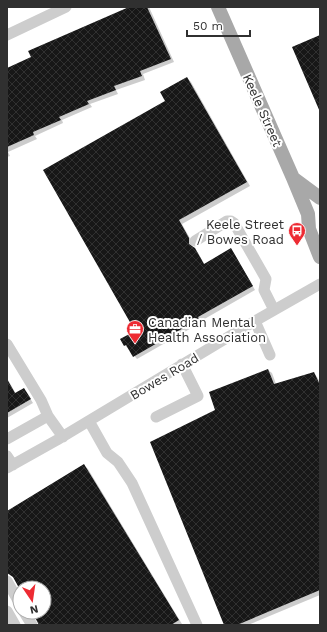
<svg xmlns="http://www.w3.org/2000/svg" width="327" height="632" font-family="'Work Sans',sans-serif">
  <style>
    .shadow { fill: #0003 }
    .building { fill: url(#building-cross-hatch) }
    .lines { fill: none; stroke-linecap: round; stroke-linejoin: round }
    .minor { stroke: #cdcdcd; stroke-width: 11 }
    .major { stroke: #a8a8a8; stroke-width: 14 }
    .labels { text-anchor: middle; stroke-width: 4; stroke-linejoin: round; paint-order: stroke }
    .street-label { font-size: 13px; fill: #303030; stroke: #fff }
    .poi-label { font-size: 13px; fill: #303030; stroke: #fff; text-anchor: end }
  </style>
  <defs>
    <pattern id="building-cross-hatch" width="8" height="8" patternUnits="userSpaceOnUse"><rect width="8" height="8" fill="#171717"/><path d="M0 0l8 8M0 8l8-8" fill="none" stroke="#303030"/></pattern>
  </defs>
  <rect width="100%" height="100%" fill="#fff"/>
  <!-- shadow -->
  <path class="shadow" d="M 131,7 L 149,7 L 174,62 L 143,74 L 145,80 L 116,90 L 118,94 L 90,104 L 92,107 L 62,120 L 63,123 L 35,136 L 37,139 L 8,152 L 10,156 L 7,157 L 7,69 L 32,58 Z
    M 187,78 L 191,82 L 250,186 L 182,224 L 192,242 L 192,247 L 198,253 L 205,265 L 231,250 L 234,253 L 255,290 L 201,321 L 202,322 L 137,359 L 125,345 L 136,331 L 166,101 Z
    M 268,370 L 272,373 L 276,384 L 314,373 L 317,377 L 320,382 L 320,595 L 248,625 L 225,625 L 216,410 Z
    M 7,378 L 16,394 L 24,389 L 33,403 L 7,418 Z
    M 84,465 L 88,469 L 182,624 L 180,625 L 40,625 L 33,612 L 44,612 L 44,588 L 20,588 L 15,579 L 7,571 L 7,512 Z"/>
  <!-- building -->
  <path class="building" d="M 129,7 L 147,7 L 171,59 L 140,71 L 142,76 L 114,86 L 116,90 L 87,101 L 89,104 L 59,117 L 61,120 L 33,132 L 34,135 L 7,147 L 7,68 L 31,57 L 28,51 Z
    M 320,35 L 320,112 L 292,47 Z
    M 187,77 L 247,182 L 179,220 L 189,238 L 189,244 L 195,248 L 204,264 L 231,248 L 253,286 L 198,317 L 199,319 L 133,357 L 126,345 L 124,346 L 120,339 L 135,331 L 43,170 L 165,101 L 160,92 Z
    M 268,369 L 274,384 L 314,372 L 320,385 L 320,590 L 237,625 L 224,625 L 150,442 L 215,410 L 209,392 Z
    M 7,379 L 15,393 L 24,388 L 31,399 L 7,413 Z
    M 84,464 L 179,620 L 171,625 L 39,625 L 32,612 L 44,612 L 44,588 L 19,588 L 13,577 L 7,573 L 7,511 Z"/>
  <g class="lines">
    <!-- minor -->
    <path class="minor" d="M 7,35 L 66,7
      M 195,241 L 227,221 L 231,221 L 234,223 L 266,279 L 264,290 L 274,310
      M 255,321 L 270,355
      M 7,344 L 41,400 L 48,416 L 63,437
      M 156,417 L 198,396 L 182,364
      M 89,421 L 107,453 L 118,462 L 132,483 L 197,625
      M 7,439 L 48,416
      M 7,456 L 13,465
      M 7,468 L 57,440 L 255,321 L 320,284
      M 7,581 L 20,604
      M 7,611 L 15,625
      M 24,612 L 32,625"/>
    <!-- major -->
    <path class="major" d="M 218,7 L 293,178 L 308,214 L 309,229 L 320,257
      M 293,178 L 320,198"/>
  </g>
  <!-- icons -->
  <defs>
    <symbol id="bus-pin" viewBox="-11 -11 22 30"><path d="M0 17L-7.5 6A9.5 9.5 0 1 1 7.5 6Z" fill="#ed2b33" stroke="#fff"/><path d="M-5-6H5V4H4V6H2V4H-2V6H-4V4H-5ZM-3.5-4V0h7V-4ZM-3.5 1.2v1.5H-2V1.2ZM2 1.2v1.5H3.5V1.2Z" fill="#fff"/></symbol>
    <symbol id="office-pin" viewBox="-11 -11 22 30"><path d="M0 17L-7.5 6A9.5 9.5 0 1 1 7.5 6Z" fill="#ed2b33" stroke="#fff"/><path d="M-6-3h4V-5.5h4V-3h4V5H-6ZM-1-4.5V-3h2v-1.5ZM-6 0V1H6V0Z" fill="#fff"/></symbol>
  </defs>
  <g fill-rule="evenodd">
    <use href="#bus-pin" x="287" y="221" width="20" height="27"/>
    <use href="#office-pin" x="125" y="319" width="20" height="27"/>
  </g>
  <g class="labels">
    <!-- street labels -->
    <g class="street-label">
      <text transform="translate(263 110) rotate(66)" y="5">Keele Street</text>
      <text transform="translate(164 376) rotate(-31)" y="5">Bowes Road</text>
    </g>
    <!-- poi labels -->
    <g class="poi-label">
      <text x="284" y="229">Keele Street<tspan x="284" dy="15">/ Bowes Road</tspan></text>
      <text x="148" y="327" text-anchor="start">Canadian Mental<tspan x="148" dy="15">Health Association</tspan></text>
    </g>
  </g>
  <!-- border -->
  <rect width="327" height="632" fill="none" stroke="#303030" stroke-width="16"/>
  <!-- north arrow -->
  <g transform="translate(32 600) rotate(167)"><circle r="19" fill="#ffffff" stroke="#acacac"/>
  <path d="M0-3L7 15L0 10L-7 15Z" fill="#ed2b33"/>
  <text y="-6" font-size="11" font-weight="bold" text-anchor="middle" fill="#303030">N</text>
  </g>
  <!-- scale -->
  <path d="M187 30v6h63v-6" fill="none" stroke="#303030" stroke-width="2"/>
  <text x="193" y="30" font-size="12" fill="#303030" stroke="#ffffff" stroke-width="3" paint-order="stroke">50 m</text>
</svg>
